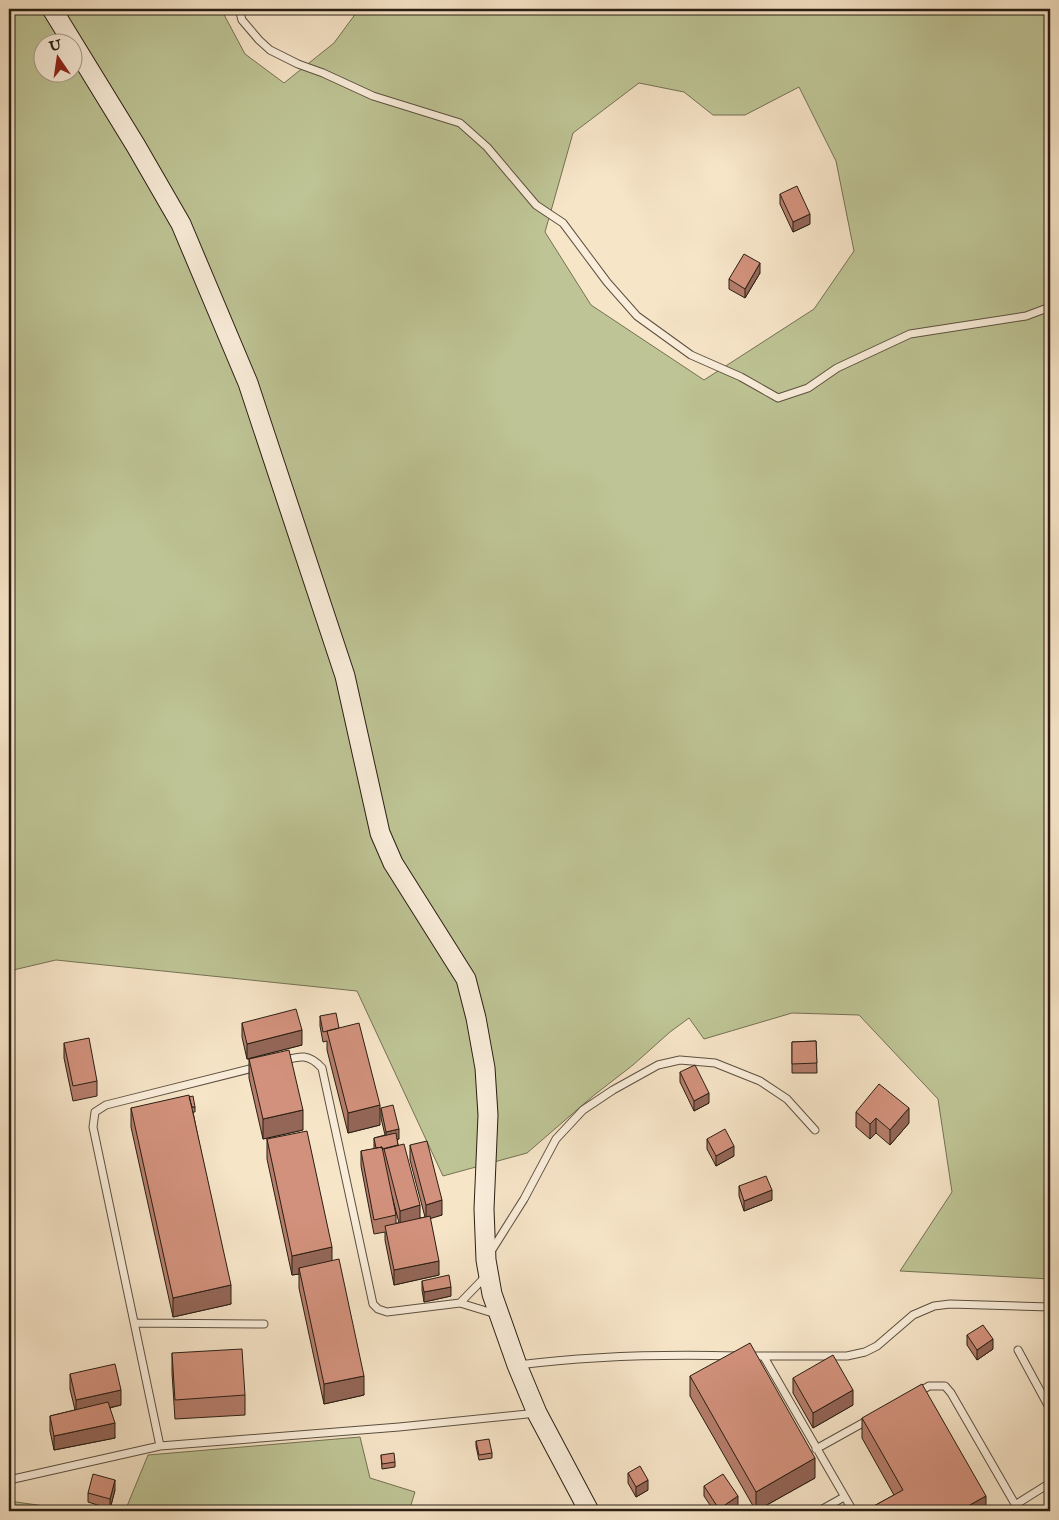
<svg xmlns="http://www.w3.org/2000/svg" width="1059" height="1520" font-family="'IM FELL English',serif">
  <style>
    .green { fill: #bec495; stroke: #747154; fill-rule: evenodd }
    .lines { fill: none; stroke-linecap: round; stroke-linejoin: round }
    .lane-casing { stroke: #5c5040; stroke-width: 9 }
    .secondary-casing { stroke: #291e13; stroke-width: 21 }
    .lane { stroke: #faeedb; stroke-width: 7 }
    .secondary { stroke: #faeedb; stroke-width: 19 }
    .wall { fill: #b57d6b; stroke: #291e13; fill-rule: evenodd }
    .shaded-wall { fill: #936657; stroke: #291e13 }
    .building { fill: #d2917c; stroke: #291e13 }
  </style>
  <rect width="100%" height="100%" fill="#f7e5c8"/>
  <filter id="stains"><feTurbulence type="fractalNoise" baseFrequency=".004" numOctaves="4"/><feColorMatrix values="0 0 0 0 .2 0 0 0 0 .09 0 0 0 0 .02 0 0 0 .5 -.17"/></filter>
  <radialGradient id="worn" r=".72"><stop offset=".6" stop-color="#630" stop-opacity="0"/><stop offset="1" stop-color="#630" stop-opacity=".3"/></radialGradient>
  <!-- green -->
  <path class="green" d="M 9,9 L 221,9 L 245,54 L 284,83 L 334,43 L 359,9 L 1050,9 L 1050,1279 L 900,1271 L 952,1192 L 938,1099 L 859,1015 L 792,1013 L 704,1039 L 689,1018 L 670,1032 L 633,1065 L 593,1096 L 527,1153 L 443,1176 L 357,991 L 56,960 L 9,971 ZM 42,42 L 72,42 L 72,72 L 42,72 ZM 639,83 L 684,92 L 713,115 L 745,115 L 799,87 L 836,161 L 854,251 L 814,309 L 704,380 L 591,305 L 545,232 L 573,133 Z
    M 360,1437 L 370,1478 L 415,1492 L 409,1511 L 125,1511 L 148,1455 Z
    M 9,1501 L 80,1511 L 9,1511 Z"/>
  <g class="lines">
    <defs>
      <path id="lane" d="M 239,9 L 242,20 L 259,40 L 270,50 L 298,64 L 323,73 L 373,96 L 460,123 L 487,147 L 536,205 L 563,223 L 607,282 L 637,316 L 691,355 L 741,377 L 778,398 L 808,388 L 837,368 L 910,334 L 1026,316 L 1050,307
        M 282,1061 C 300,1056 308,1053 322,1068 L 373,1304 L 378,1309 L 387,1312 L 460,1303 L 496,1314
        M 490,1253 L 524,1199 L 556,1139 L 583,1110 L 613,1090 L 658,1065 L 680,1060 L 715,1063 L 760,1081 L 787,1099 L 815,1130
        M 460,1303 L 486,1276
        M 135,1323 L 264,1324
        M 1018,1350 L 1050,1409
        M 750,1356 L 847,1356 L 865,1352 L 877,1346 L 913,1315 L 934,1306 L 950,1304 L 1050,1307
        M 764,1357 L 853,1511
        M 518,1365 C 590,1356 664,1354 737,1356
        M 917,1393 L 929,1386 L 945,1386 L 951,1393 L 1019,1511
        M 160,1446 L 93,1127 L 95,1112 L 106,1105 L 257,1067
        M 816,1449 L 870,1419
        M 9,1480 L 160,1446 L 399,1427 L 537,1413
        M 1015,1505 L 1050,1483
        M 819,1511 L 844,1497"/>
      <path id="secondary" d="M 52,9 L 136,146 L 181,224 L 248,383 L 345,676 L 380,833 L 393,863 L 466,979 L 476,1018 L 485,1068 L 488,1115 L 484,1209 L 486,1260 L 492,1294 L 517,1365 L 537,1413 L 589,1511"/>
    </defs>
    <!-- lane casing -->
    <use href="#lane" class="lane-casing"/>
    <!-- secondary casing -->
    <use href="#secondary" class="secondary-casing"/>
    <!-- lane -->
    <use href="#lane" class="lane"/>
    <!-- secondary -->
    <use href="#secondary" class="secondary"/>
  </g>
  <!-- wall -->
  <path class="wall" d="M 780,194 L 810,224 L 793,232 L 780,204 Z
    M 760,273 L 745,298 L 729,289 L 729,279 Z
    M 320,1016 L 339,1028 L 380,1125 L 348,1133 L 327,1050 L 327,1041 L 323,1042 L 320,1026 Z
    M 242,1023 L 302,1045 L 247,1059 L 242,1037 Z
    M 816,1041 L 817,1073 L 792,1073 L 792,1042 Z
    M 64,1043 L 97,1081 L 97,1096 L 73,1101 L 64,1058 Z
    M 249,1059 L 303,1130 L 263,1139 L 249,1078 Z
    M 680,1072 L 709,1103 L 694,1111 L 680,1082 Z
    M 195,1107 L 195,1112 L 193,1112 L 231,1304 L 173,1317 L 131,1127 L 131,1108 Z
    M 381,1108 L 399,1139 L 397,1139 L 398,1145 L 420,1218 L 425,1217 L 410,1160 L 410,1145 L 442,1215 L 430,1218 L 439,1275 L 394,1285 L 385,1240 L 385,1232 L 374,1234 L 361,1166 L 361,1151 L 374,1149 L 374,1138 L 385,1135 L 381,1118 ZM 392,1196 L 399,1223 L 396,1223 L 396,1215 Z
    M 856,1112 L 909,1123 L 890,1145 L 876,1133 L 870,1139 L 856,1127 Z
    M 267,1139 L 332,1261 L 364,1395 L 324,1404 L 299,1288 L 299,1274 L 292,1275 L 267,1159 Z
    M 707,1139 L 734,1156 L 716,1166 L 707,1149 Z
    M 739,1186 L 772,1200 L 744,1211 L 739,1196 Z
    M 422,1281 L 451,1296 L 424,1302 L 422,1290 Z
    M 967,1335 L 993,1349 L 977,1360 L 967,1345 Z
    M 172,1353 L 245,1395 L 245,1415 L 175,1419 L 172,1373 Z
    M 70,1374 L 121,1405 L 110,1408 L 115,1438 L 54,1450 L 50,1431 L 50,1416 L 75,1410 L 70,1389 Z
    M 690,1376 L 815,1478 L 756,1511 L 690,1396 Z
    M 793,1378 L 853,1405 L 813,1428 L 793,1393 Z
    M 862,1418 L 986,1511 L 872,1511 L 872,1507 L 894,1495 L 862,1438 Z
    M 476,1441 L 492,1453 L 492,1458 L 479,1460 L 476,1446 Z
    M 381,1455 L 395,1462 L 395,1467 L 382,1469 Z
    M 628,1473 L 648,1490 L 636,1497 L 628,1483 Z
    M 704,1486 L 738,1506 L 730,1511 L 714,1511 L 704,1496 Z
    M 115,1490 L 110,1509 L 88,1502 L 88,1493 Z"/>
  <!-- shaded-wall -->
  <path class="shaded-wall" d="M 810,214 L 810,224 L 793,232 L 793,222 Z
    M 760,263 L 760,273 L 745,298 L 745,289 Z
    M 302,1030 L 302,1045 L 247,1059 L 247,1044 Z
    M 709,1093 L 709,1103 L 694,1111 L 694,1101 Z
    M 380,1105 L 380,1125 L 348,1133 L 348,1113 Z
    M 909,1108 L 909,1123 L 890,1145 L 890,1130 Z
    M 303,1110 L 303,1130 L 263,1139 L 263,1119 Z
    M 876,1118 L 876,1133 L 870,1139 L 870,1124 Z
    M 399,1129 L 399,1139 L 386,1142 L 386,1132 Z
    M 734,1146 L 734,1156 L 716,1166 L 716,1156 Z
    M 772,1190 L 772,1200 L 744,1211 L 744,1201 Z
    M 442,1200 L 442,1215 L 426,1220 L 426,1205 Z
    M 420,1205 L 420,1220 L 400,1225 L 400,1211 Z
    M 332,1247 L 332,1267 L 299,1268 L 299,1274 L 292,1275 L 292,1256 Z
    M 439,1261 L 439,1275 L 394,1285 L 394,1270 Z
    M 231,1285 L 231,1304 L 173,1317 L 173,1298 Z
    M 451,1287 L 451,1296 L 424,1302 L 424,1292 Z
    M 993,1339 L 993,1349 L 977,1360 L 977,1350 Z
    M 364,1376 L 364,1395 L 324,1404 L 324,1384 Z
    M 121,1390 L 121,1405 L 76,1415 L 76,1400 Z
    M 853,1390 L 853,1405 L 813,1428 L 813,1413 Z
    M 115,1423 L 115,1438 L 54,1450 L 54,1436 Z
    M 815,1458 L 815,1478 L 756,1511 L 756,1492 Z
    M 115,1480 L 115,1490 L 110,1509 L 110,1499 Z
    M 648,1480 L 648,1490 L 636,1497 L 636,1487 Z
    M 738,1496 L 738,1506 L 730,1511 L 719,1511 L 719,1509 Z
    M 986,1496 L 986,1511 L 959,1511 Z"/>
  <!-- building -->
  <path class="building" d="M 797,186 L 810,214 L 793,222 L 780,194 Z
    M 744,254 L 760,263 L 745,289 L 729,279 Z
    M 296,1009 L 302,1030 L 247,1044 L 242,1023 Z
    M 336,1013 L 339,1028 L 323,1032 L 320,1016 Z
    M 359,1023 L 380,1105 L 348,1113 L 327,1031 Z
    M 89,1038 L 97,1081 L 73,1086 L 64,1043 Z
    M 816,1041 L 817,1063 L 792,1064 L 792,1042 Z
    M 289,1050 L 303,1110 L 263,1119 L 249,1059 Z
    M 695,1065 L 709,1093 L 694,1101 L 680,1072 Z
    M 879,1084 L 909,1108 L 890,1130 L 876,1118 L 870,1124 L 856,1112 Z
    M 189,1095 L 231,1285 L 173,1298 L 131,1108 Z
    M 193,1096 L 195,1107 L 192,1107 L 189,1097 Z
    M 393,1105 L 399,1129 L 386,1132 L 381,1108 Z
    M 725,1129 L 734,1146 L 716,1156 L 707,1139 Z
    M 307,1131 L 332,1247 L 292,1256 L 267,1139 Z
    M 396,1133 L 398,1145 L 382,1149 L 382,1147 L 376,1148 L 374,1138 Z
    M 427,1141 L 442,1200 L 426,1205 L 410,1145 Z
    M 404,1144 L 420,1205 L 400,1211 L 384,1149 Z
    M 382,1147 L 396,1215 L 374,1220 L 361,1151 Z
    M 766,1176 L 772,1190 L 744,1201 L 739,1186 Z
    M 430,1216 L 439,1261 L 394,1270 L 385,1226 Z
    M 339,1259 L 364,1376 L 324,1384 L 299,1268 Z
    M 449,1275 L 451,1287 L 424,1292 L 422,1281 Z
    M 983,1325 L 993,1339 L 977,1350 L 967,1335 Z
    M 750,1343 L 815,1458 L 756,1492 L 690,1376 Z
    M 242,1349 L 245,1395 L 175,1400 L 172,1353 Z
    M 833,1355 L 853,1390 L 813,1413 L 793,1378 Z
    M 115,1364 L 121,1390 L 76,1400 L 70,1374 Z
    M 922,1384 L 986,1496 L 959,1511 L 874,1511 L 872,1507 L 903,1490 L 862,1418 Z
    M 108,1402 L 115,1423 L 54,1436 L 50,1416 Z
    M 489,1439 L 492,1453 L 479,1455 L 476,1441 Z
    M 394,1453 L 395,1462 L 382,1464 L 381,1455 Z
    M 640,1466 L 648,1480 L 636,1487 L 628,1473 Z
    M 93,1474 L 115,1480 L 110,1499 L 88,1493 Z
    M 723,1474 L 738,1496 L 719,1509 L 704,1486 Z"/>
  <!-- margin -->
  <rect width="1059" height="1520" fill="none" stroke="#f7e5c8" stroke-width="30"/>
  <rect x="10" y="10" width="1039" height="1500" fill="none" stroke="#291e13" stroke-width="2.5"/>
  <rect x="15" y="15" width="1029" height="1490" fill="none" stroke="#291e13"/>
  <!-- north arrow -->
  <g transform="translate(58 58) rotate(347)"><circle r="24" fill="#faeedb" stroke="#a69b8b"/>
  <path d="M0-4L9 19L0 12L-9 19Z" fill="#8f2418"/>
  <text y="-8" font-size="14" font-weight="bold" text-anchor="middle" fill="#291e13">U</text>
  </g>
  <rect width="100%" height="100%" filter="url(#stains)"/>
  <rect width="100%" height="100%" fill="url(#worn)"/>
</svg>
